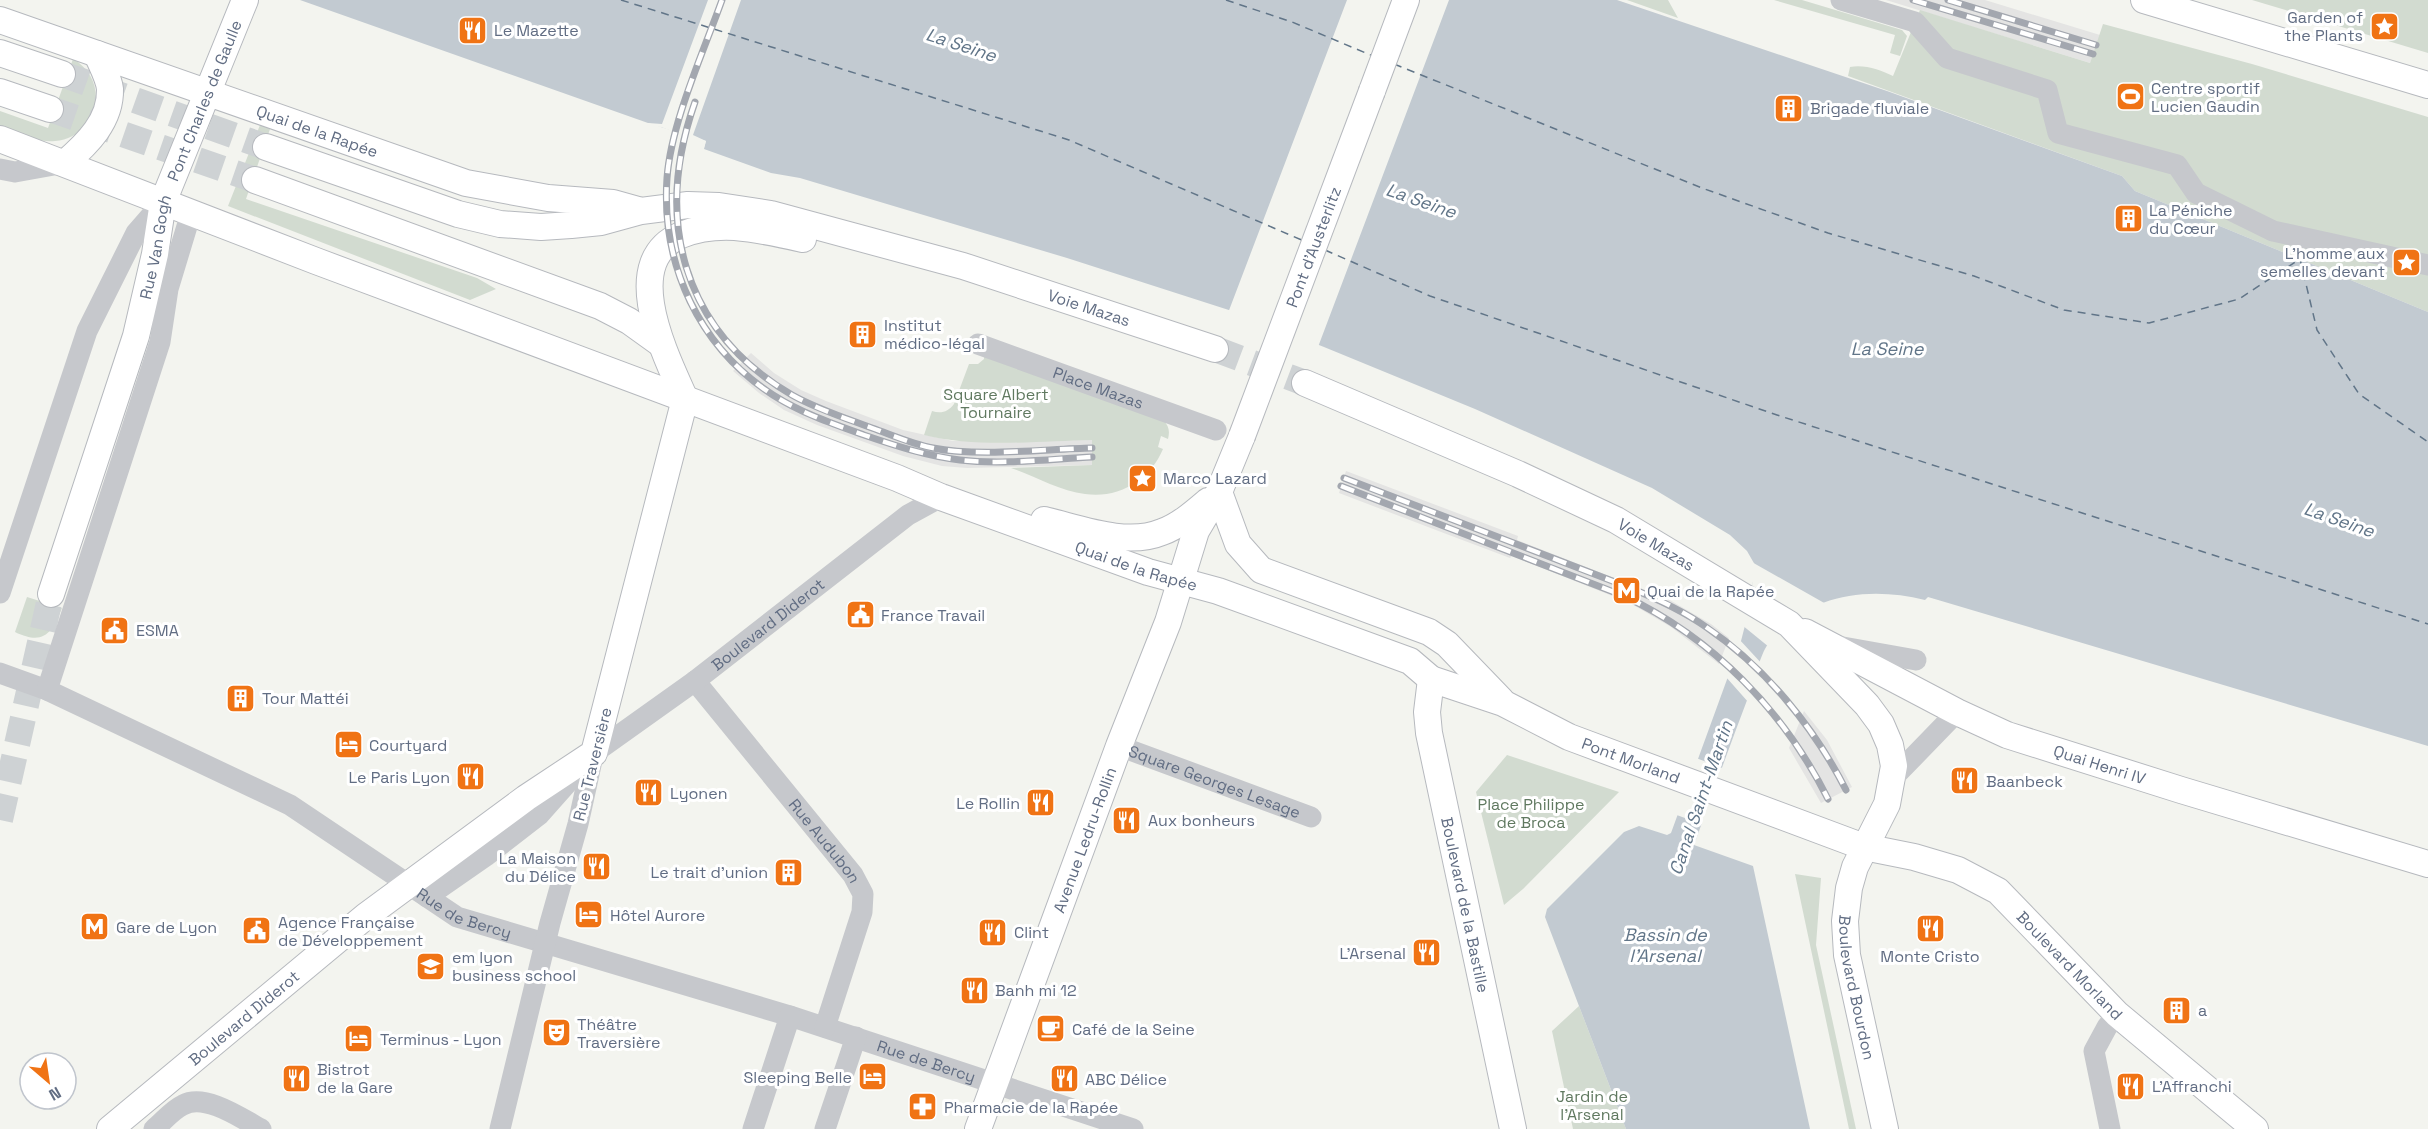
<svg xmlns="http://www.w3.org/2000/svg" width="2428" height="1129" font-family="'Space Grotesk',sans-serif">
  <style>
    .built { fill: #e4e4e3 }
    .green { fill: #d2dbd0 }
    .water { fill: #c2cad1 }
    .pier { fill: #f3f4ef }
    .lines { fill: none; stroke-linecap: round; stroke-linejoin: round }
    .ferry { stroke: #617588; stroke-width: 1.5; stroke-dasharray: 8 6; stroke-linecap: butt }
    .major-tunnel { stroke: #ced2d4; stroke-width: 26; stroke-dasharray: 26 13; stroke-linecap: butt }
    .major-casing { stroke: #b6b9be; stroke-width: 28 }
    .minor { stroke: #c6c8cc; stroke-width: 21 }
    .major { stroke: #fff; stroke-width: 26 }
    .rail-casing { stroke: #a3a7af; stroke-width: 7 }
    .rail { stroke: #fff; stroke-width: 4.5; stroke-dasharray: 14; stroke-linecap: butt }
    .major-bridge-casing { stroke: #b6b9be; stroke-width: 28; stroke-linecap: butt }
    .major-bridge { stroke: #fff; stroke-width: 26 }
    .labels { text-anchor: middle; stroke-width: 6; stroke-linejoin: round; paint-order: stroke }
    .poi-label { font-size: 16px; fill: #616d83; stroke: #fff; text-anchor: start }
    .street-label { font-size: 16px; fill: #616d83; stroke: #fff }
    .park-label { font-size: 16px; fill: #607960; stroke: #fff }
    .water-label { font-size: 18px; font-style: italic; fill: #617588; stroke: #fff }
  </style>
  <rect width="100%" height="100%" fill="#f3f4ef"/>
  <!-- built -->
  <path class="built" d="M 1886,0 L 1985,0 L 2100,35 L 2090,63 Z
    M 751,353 L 774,373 L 801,390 L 826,401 L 903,430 L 953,441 L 1092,440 L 1092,465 L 967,468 L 942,466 L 903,456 L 817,425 L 784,410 L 759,393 L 733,371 Z
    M 1346,471 L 1518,536 L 1517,540 L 1668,599 L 1711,624 L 1729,638 L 1719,664 L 1671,627 L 1630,603 L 1512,556 L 1510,558 L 1449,535 L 1339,493 Z
    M 1804,711 L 1827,740 L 1852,787 L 1821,803 L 1789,748 Z"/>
  <!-- green -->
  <path class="green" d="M 1627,0 L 1668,0 L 1678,18 Z
    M 1774,0 L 1802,0 L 1902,30 L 1907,36 L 1900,56 L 1890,53 L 1895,35 Z
    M 2252,0 L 2428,0 L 2428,53 Z
    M 1920,10 L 2090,63 L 2103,24 L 2252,64 L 2428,117 L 2428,312 L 2135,191 L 2122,176 L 1848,76 L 1850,67 C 1864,64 1881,70 1893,76 Z
    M 73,59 C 112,81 98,138 55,141 C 36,143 17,133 0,127 L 0,111 L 48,128 Z
    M 260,125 L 270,129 L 246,199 L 477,278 L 496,289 L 470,300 L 228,206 Z
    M 984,355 L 1163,420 C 1169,426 1170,431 1168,439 L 1161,436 L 1158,447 L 1163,449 C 1150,480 1119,499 1085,494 C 1060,491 1034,476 1011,468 L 1092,465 L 1092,440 C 1040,441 974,448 924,435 L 932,411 C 941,414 948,412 954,404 L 969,364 L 978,364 L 984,359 Z
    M 27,597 L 62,608 C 52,633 44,646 15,632 Z
    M 1507,755 L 1619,792 L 1523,889 L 1504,905 L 1476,792 Z
    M 1795,874 L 1821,878 L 1816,945 L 1856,1129 L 1849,1129 Z
    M 1579,1006 L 1626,1129 L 1573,1129 L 1552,1031 Z"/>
  <!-- water -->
  <path class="water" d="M 300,0 L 1617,0 L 1887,91 L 2122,176 L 2135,191 L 2428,312 L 2428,746 L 1928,597 L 1925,600 C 1867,586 1807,594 1768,644 C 1760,655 1754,681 1749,695 C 1730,745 1712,795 1694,845 L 1753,866 L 1810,1129 L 1626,1129 L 1545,917 L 1547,909 L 1624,832 L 1639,826 L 1667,835 L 1671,833 L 1741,641 L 1750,606 L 1755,565 L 1747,551 L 1730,535 L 1652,488 L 1475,409 L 1324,347 L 1235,312 L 1067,258 L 800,178 L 771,173 L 704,149 L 706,141 L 648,123 Z"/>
  <!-- pier -->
  <path class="pier" d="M 708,0 L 741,0 L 693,135 L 706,141 L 703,151 L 701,149 L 703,143 L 661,127 L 647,126 L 648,123 L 662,124 Z
    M 1347,0 L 1449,0 L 1318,347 L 1228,313 Z
    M 1750,561 L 1826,604 L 1796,622 L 1769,647 L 1742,625 L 1753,582 L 1752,566 Z
    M 1738,638 L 1763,665 L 1749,703 L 1726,677 Z
    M 1696,758 L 1725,769 L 1704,825 L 1674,814 Z"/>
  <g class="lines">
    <!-- ferry -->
    <path class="ferry" d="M 621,0 L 1069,140 L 1304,241
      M 1226,0 L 1292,22 L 1373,56
      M 1394,64 L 1702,188 L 1828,233 L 1974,276 L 2064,310 L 2149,323 L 2239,299 L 2300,259 L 2317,330 L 2359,394 L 2428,442
      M 1325,250 L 1430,296 L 1777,415 L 2428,624"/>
    <!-- major-tunnel -->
    <path class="major-tunnel" d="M 62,74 L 266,147
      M 50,109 L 255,180
      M 1215,349 L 1305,383
      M 0,820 L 51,594"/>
    <defs>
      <g id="major">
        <path d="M 2144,0 L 2428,85"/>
        <path id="s6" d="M 0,20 L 466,183 L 548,198 L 613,203 L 638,210"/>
        <path d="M 0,53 L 62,74"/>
        <path d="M 1372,91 L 1406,0"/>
        <path d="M 0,92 L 50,109"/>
        <path id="s7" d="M 0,139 L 316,261 L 897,478 L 941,497 L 1148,572 L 1218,591 L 1410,661 L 1431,679 L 1503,703 L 1569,737 L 1864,847 L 1914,857 L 1958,870 L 1998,891 L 2117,1014 L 2255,1129"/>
        <path id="s8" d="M 266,147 L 458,214 L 500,224 L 541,227 L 571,225 L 601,222 L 641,211 L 688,205 L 719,206 L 771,214 L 963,266 L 1215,349"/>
        <path d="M 65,163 C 87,144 111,121 110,89 C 109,78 101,64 97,54"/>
        <path d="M 255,180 L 600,306 L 629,321 L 661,344"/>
        <path id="s9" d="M 1305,383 L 1518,474 L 1616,520 L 1789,624 L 1867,705 L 1881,724 L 1890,745 L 1894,766 L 1887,804 L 1855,867 L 1849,888 L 1845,921 L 1847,955 L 1885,1129"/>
        <path d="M 685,399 C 666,356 618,262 681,235 C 698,228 717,226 735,227 C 758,229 781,234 803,239"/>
        <path d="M 1219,492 L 1238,544 L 1261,570 L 1429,632 L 1447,644 L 1501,700"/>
        <path d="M 1044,520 C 1079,528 1126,547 1162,532 C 1179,526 1194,513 1208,501"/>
        <path id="s10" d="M 51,594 L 136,336 L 155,254 L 163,202 L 245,0"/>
        <path id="s11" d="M 1805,632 L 1957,712 L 2007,735 L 2181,790 L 2428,864"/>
        <path id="s12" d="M 1431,679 L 1427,712 L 1429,733 L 1513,1129"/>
        <path id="s13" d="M 110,1129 L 366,916 L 526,798 L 594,753 L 685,399"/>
        <path id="s14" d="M 978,1129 L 1119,746 L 1168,622 L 1196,531 L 1219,492 L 1242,436"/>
      </g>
    </defs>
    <!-- major casing -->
    <use href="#major" class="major-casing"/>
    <!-- minor -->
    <g class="minor">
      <path d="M 1841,0 L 1915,22 L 1947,58 L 2047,90 L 2058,133 L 2177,165 L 2196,193 L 2273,231 L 2428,265"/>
      <path d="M 0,169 L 15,172 L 65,163"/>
      <path id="s1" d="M 978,344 L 1216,430"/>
      <path d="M 0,593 L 87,331 L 136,233 L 163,202"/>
      <path d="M 1843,647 L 1916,660"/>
      <path id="s2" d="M 0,673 L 47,690 L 290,805 L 457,917 L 790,1016 L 1133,1129"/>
      <path id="s3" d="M 695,681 L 853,875 L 863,894 L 862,912 L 825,1027"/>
      <path d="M 47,690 L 160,342 L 168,289 L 191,213"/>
      <path id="s4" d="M 1119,746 L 1311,817"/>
      <path d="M 1893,778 L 1957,712"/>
      <path id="s5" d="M 427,897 L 486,856 L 539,815 L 594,753 L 695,681 L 908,515 L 941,497"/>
      <path d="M 154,1129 C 163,1122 172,1110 183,1105 C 205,1093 241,1118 261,1129"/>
      <path d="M 500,1129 L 550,923 L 578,824 L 593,756"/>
      <path d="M 753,1129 L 790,1016"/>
      <path d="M 825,1129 L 856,1037"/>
      <path d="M 2110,1129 L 2094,1051 L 2107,1027 L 2117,1014"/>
    </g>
    <!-- major -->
    <use href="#major" class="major"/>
    <defs>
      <path id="rail" d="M 722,0 C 703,53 671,123 667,178 C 661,265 699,347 773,395 C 801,413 833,424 864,435 C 896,446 927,456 960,460 C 1001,465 1051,459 1092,457
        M 1913,0 L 2093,54
        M 1948,0 L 2096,45
        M 695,102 C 654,219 681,330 792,395 C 817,409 845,418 872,428 C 892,435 912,444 933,448 C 978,457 1045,449 1092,448
        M 1344,478 L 1628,587 C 1655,598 1682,610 1706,627 C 1765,667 1814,727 1846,790
        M 1341,486 L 1624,596 C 1713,638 1784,711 1828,799"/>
    </defs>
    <!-- rail casing -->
    <use href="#rail" class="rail-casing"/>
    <!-- rail -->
    <use href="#rail" class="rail"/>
    <defs>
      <g id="major-bridge">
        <path id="s15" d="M 1242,436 L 1372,91"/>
      </g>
    </defs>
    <!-- major-bridge casing -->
    <use href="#major-bridge" class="major-bridge-casing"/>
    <!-- major-bridge -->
    <use href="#major-bridge" class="major-bridge"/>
  </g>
  <!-- icons -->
  <defs>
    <symbol id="sight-square" viewBox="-11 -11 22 22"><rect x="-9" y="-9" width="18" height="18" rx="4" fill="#f07314" stroke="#fff"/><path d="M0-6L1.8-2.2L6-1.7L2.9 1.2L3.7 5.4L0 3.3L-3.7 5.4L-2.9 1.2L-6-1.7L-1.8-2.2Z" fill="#fff"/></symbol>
    <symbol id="restaurant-square" viewBox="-11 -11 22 22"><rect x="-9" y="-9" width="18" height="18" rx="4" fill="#f07314" stroke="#fff"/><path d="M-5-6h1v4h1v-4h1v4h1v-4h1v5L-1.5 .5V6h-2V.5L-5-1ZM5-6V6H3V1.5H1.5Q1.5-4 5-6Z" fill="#fff"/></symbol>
    <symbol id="stadium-square" viewBox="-11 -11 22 22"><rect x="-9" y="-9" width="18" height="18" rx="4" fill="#f07314" stroke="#fff"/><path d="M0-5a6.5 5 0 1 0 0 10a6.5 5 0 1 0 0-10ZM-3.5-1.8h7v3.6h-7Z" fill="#fff"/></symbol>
    <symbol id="building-square" viewBox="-11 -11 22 22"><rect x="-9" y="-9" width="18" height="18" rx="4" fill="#f07314" stroke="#fff"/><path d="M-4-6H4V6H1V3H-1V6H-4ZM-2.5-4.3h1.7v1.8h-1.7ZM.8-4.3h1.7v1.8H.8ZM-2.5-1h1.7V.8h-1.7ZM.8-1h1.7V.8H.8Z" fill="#fff"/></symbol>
    <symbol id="metro-square" viewBox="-11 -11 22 22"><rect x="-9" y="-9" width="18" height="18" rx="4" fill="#f07314" stroke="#fff"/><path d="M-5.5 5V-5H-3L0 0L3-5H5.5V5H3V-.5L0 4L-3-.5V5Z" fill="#fff"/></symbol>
    <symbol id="civic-square" viewBox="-11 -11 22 22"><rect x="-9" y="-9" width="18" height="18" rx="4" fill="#f07314" stroke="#fff"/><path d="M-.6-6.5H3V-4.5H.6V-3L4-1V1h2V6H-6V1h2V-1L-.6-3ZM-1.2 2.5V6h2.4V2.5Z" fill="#fff"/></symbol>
    <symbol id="hotel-square" viewBox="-11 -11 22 22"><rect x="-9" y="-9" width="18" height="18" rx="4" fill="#f07314" stroke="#fff"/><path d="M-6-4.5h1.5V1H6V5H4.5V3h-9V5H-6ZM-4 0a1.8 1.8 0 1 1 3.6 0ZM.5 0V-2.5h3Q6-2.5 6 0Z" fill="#fff"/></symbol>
    <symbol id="university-square" viewBox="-11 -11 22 22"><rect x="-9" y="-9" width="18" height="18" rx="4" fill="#f07314" stroke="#fff"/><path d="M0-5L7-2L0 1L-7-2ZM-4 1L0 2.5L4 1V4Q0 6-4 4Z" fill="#fff"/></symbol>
    <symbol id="cafe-square" viewBox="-11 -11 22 22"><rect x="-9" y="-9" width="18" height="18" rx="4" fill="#f07314" stroke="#fff"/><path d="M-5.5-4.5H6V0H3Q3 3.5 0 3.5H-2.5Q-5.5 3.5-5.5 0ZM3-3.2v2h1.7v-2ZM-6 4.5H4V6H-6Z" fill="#fff"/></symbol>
    <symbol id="theatre-square" viewBox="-11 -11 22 22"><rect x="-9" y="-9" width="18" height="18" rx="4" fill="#f07314" stroke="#fff"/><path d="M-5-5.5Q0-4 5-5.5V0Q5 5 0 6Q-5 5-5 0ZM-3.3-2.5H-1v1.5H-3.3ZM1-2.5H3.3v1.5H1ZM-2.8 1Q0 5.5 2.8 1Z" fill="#fff"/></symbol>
    <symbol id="pharmacy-square" viewBox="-11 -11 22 22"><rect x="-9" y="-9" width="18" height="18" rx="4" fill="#f07314" stroke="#fff"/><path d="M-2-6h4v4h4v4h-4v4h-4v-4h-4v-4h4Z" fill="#fff"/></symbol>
  </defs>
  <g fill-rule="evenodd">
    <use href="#sight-square" x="2368" y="10" width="33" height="33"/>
    <use href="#restaurant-square" x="456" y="14" width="33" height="33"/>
    <use href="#stadium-square" x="2114" y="80" width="33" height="33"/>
    <use href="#building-square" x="1772" y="92" width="33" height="33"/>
    <use href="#building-square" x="2112" y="202" width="33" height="33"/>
    <use href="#sight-square" x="2390" y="246" width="33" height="33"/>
    <use href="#building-square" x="846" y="318" width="33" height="33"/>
    <use href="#sight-square" x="1126" y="462" width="33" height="33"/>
    <use href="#metro-square" x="1610" y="574" width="33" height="33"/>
    <use href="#civic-square" x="844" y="598" width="33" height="33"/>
    <use href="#civic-square" x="98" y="614" width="33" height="33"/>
    <use href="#building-square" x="224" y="682" width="33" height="33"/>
    <use href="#hotel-square" x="332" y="728" width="33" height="33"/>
    <use href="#restaurant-square" x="454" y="760" width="33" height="33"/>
    <use href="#restaurant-square" x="1948" y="764" width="33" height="33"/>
    <use href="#restaurant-square" x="632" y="776" width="33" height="33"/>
    <use href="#restaurant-square" x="1024" y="786" width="33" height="33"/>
    <use href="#restaurant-square" x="1110" y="804" width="33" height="33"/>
    <use href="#restaurant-square" x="580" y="850" width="33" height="33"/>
    <use href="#building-square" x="772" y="856" width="33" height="33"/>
    <use href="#hotel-square" x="572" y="898" width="33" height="33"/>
    <use href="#metro-square" x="78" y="910" width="33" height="33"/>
    <use href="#restaurant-square" x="1914" y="912" width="33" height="33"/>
    <use href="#civic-square" x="240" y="914" width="33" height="33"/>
    <use href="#restaurant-square" x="976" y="916" width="33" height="33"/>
    <use href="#restaurant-square" x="1410" y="936" width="33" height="33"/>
    <use href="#university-square" x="414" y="950" width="33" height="33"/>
    <use href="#restaurant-square" x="958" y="974" width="33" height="33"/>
    <use href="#building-square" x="2160" y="994" width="33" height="33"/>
    <use href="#cafe-square" x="1034" y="1012" width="33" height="33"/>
    <use href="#theatre-square" x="540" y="1016" width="33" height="33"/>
    <use href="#hotel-square" x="342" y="1022" width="33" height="33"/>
    <use href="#hotel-square" x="856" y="1060" width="33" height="33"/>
    <use href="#restaurant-square" x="280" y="1062" width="33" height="33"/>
    <use href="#restaurant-square" x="1048" y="1062" width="33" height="33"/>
    <use href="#restaurant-square" x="2114" y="1070" width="33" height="33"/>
    <use href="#pharmacy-square" x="906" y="1090" width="33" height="33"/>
  </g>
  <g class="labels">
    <!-- poi labels -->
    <g class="poi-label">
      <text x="2363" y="23" text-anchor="end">Garden of<tspan x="2363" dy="18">the Plants</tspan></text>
      <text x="494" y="36">Le Mazette</text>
      <text x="2151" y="94">Centre sportif<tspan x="2151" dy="18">Lucien Gaudin</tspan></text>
      <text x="1810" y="114">Brigade fluviale</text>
      <text x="2149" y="216">La Péniche<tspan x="2149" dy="18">du Cœur</tspan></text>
      <text x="2385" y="259" text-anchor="end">L'homme aux<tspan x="2385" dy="18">semelles devant</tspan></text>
      <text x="884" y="331">Institut<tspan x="884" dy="18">médico-légal</tspan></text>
      <text x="1163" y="484">Marco Lazard</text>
      <text x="1647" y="597">Quai de la Rapée</text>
      <text x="881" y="621">France Travail</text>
      <text x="136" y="636">ESMA</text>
      <text x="262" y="704">Tour Mattéi</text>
      <text x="369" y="751">Courtyard</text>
      <text x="450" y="783" text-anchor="end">Le Paris Lyon</text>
      <text x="1986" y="787">Baanbeck</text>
      <text x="670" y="799">Lyonen</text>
      <text x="1020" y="809" text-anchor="end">Le Rollin</text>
      <text x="1148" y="826">Aux bonheurs</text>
      <text x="576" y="864" text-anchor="end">La Maison<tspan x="576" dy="18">du Délice</tspan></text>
      <text x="768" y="878" text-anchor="end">Le trait d'union</text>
      <text x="610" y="921">Hôtel Aurore</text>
      <text x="278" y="928">Agence Française<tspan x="278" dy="18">de Développement</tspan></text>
      <text x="116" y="933">Gare de Lyon</text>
      <text x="1014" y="938">Clint</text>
      <text x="1406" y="959" text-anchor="end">L'Arsenal</text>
      <text x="1930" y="962" text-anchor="middle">Monte Cristo</text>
      <text x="452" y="963">em lyon<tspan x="452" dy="18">business school</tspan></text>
      <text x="995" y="996">Banh mi 12</text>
      <text x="2198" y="1016">a</text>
      <text x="577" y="1030">Théâtre<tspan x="577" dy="18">Traversière</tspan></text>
      <text x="1072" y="1035">Café de la Seine</text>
      <text x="380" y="1045">Terminus - Lyon</text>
      <text x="317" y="1075">Bistrot<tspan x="317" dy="18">de la Gare</tspan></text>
      <text x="852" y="1083" text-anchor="end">Sleeping Belle</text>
      <text x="1085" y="1085">ABC Délice</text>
      <text x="2152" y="1092">L'Affranchi</text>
      <text x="944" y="1113">Pharmacie de la Rapée</text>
    </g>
    <!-- street labels -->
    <g class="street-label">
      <text dy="6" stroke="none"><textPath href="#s10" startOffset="518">Pont Charles de Gaulle</textPath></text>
      <text dy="6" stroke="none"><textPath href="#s6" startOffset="336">Quai de la Rapée</textPath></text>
      <text dy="6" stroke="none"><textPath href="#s15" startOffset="202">Pont d'Austerlitz</textPath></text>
      <text dy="6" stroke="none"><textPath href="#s10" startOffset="363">Rue Van Gogh</textPath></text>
      <text dy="6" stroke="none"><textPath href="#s8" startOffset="852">Voie Mazas</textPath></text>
      <text dy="6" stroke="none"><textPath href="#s1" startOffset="128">Place Mazas</textPath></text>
      <text dy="6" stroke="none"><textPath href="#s9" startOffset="387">Voie Mazas</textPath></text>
      <text dy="6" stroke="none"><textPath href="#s7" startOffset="1214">Quai de la Rapée</textPath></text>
      <text dy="6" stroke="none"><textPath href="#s5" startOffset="438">Boulevard Diderot</textPath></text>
      <text dy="6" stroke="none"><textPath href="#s7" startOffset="1748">Pont Morland</textPath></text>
      <text transform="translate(592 764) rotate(-76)" y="6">Rue Traversière</text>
      <text dy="6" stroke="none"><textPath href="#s11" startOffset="324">Quai Henri IV</textPath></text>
      <text dy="6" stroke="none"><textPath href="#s4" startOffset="102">Square Georges Lesage</textPath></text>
      <text dy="6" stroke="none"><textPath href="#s3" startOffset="206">Rue Audubon</textPath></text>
      <text dy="6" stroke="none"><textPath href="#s14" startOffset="308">Avenue Ledru-Rollin</textPath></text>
      <text dy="6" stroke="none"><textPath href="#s12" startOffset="230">Boulevard de la Bastille</textPath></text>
      <text dy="6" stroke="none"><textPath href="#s2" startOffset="525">Rue de Bercy</textPath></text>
      <text dy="6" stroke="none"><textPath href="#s7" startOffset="2242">Boulevard Morland</textPath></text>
      <text dy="6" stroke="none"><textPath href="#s9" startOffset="954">Boulevard Bourdon</textPath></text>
      <text dy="6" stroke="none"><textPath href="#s13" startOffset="174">Boulevard Diderot</textPath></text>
      <text dy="6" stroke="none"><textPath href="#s2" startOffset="1011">Rue de Bercy</textPath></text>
    </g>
    <!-- park labels -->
    <g class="park-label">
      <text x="996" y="400">Square Albert<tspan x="996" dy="18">Tournaire</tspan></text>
      <text x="1531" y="810">Place Philippe<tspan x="1531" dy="18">de Broca</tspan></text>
      <text x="1592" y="1102">Jardin de<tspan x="1592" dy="18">l'Arsenal</tspan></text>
    </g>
    <!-- water labels -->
    <g class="water-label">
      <text transform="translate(961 45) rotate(18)" y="6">La Seine</text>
      <text transform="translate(1421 201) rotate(19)" y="6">La Seine</text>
      <text x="1887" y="355">La Seine</text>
      <text transform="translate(2339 520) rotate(19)" y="6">La Seine</text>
      <text transform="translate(1701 798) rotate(-71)" y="6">Canal Saint-Martin</text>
      <text x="1665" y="941">Bassin de<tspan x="1665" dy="21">l'Arsenal</tspan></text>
    </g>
  </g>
  <!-- north arrow -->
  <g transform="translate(48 1081) rotate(151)"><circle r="28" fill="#ffffff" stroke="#c0c5cd" stroke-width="1.5"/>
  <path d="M0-4.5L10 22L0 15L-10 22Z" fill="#f07314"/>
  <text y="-9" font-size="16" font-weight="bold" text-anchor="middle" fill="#616d83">N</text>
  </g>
</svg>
